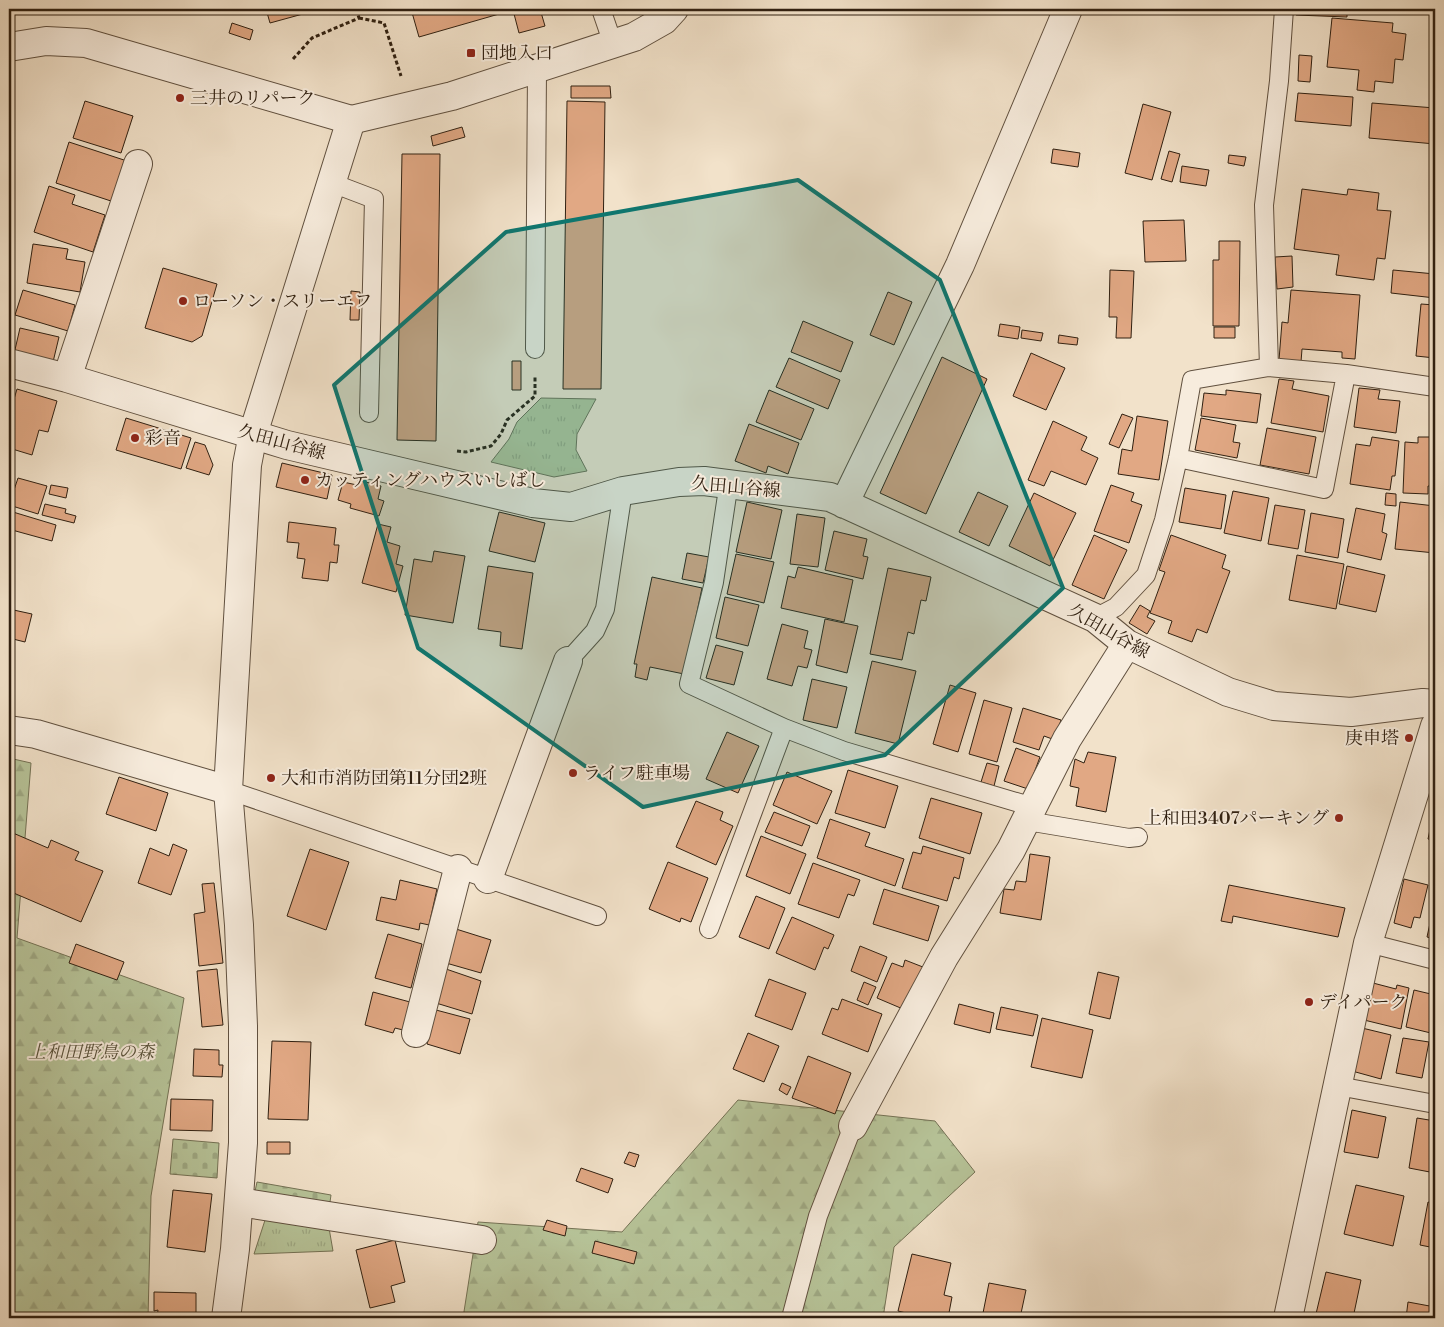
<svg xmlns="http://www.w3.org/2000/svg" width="1444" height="1327" font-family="'Libre Bodoni','Noto Serif JP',serif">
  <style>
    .forest { fill: url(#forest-firs); stroke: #747255 }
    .cemetery { fill: url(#cemetery-stones); stroke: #747255 }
    .park { fill: url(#park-tufts); stroke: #747255 }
    .building { fill: #e1a884; stroke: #302011 }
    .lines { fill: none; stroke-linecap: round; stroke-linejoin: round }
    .service-casing { stroke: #60503f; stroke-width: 20 }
    .minor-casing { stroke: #60503f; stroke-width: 30 }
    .tertiary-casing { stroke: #60503f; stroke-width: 30 }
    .path { stroke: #302011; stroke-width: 3; stroke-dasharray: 4 2.5; stroke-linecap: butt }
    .service { stroke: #f7ecdd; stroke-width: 18 }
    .minor { stroke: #f7ecdd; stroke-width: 28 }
    .tertiary { stroke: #f7ecdd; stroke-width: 28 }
    .marked { fill: #0f766e; fill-opacity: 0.2; stroke: #0f766e; stroke-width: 4; stroke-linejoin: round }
    .poi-dot { fill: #8f2418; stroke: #f7ecdd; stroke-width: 2 }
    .labels { text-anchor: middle; stroke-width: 4; stroke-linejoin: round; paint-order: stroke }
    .poi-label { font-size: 18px; fill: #302011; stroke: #f7ecdd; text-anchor: start }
    .street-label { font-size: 18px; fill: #302011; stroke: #f7ecdd }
    .park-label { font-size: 18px; font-style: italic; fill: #58513a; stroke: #f7ecdd }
  </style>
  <defs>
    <pattern id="forest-firs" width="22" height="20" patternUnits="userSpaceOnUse" patternTransform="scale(1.25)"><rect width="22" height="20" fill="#b7c499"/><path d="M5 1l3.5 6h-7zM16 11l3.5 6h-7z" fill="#9ea883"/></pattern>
    <pattern id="cemetery-stones" width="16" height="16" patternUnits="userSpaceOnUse" patternTransform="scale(1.25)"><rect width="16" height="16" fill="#b7c499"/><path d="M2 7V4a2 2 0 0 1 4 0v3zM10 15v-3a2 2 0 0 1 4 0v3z" fill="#9ea883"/></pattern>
    <pattern id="park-tufts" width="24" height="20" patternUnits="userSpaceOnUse" patternTransform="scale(1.25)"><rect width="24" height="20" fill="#b7c499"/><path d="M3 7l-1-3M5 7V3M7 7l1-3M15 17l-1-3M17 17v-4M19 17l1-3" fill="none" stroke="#9ea883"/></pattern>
  </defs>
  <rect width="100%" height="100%" fill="#f2e2ca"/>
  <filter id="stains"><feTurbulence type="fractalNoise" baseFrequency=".004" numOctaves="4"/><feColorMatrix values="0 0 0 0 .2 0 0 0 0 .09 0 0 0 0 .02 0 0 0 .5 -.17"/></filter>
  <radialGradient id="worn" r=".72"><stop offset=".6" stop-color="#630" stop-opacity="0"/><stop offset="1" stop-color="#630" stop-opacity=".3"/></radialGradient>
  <!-- forest -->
  <path class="forest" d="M 9,758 L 31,763 L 17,938 L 184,998 L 151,1196 L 148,1318 L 9,1318 Z
    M 738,1100 L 935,1121 L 975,1172 L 894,1247 L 883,1318 L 463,1318 L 478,1222 L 622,1232 Z"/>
  <!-- cemetery -->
  <path class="cemetery" d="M 173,1139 L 219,1143 L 217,1178 L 170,1174 Z
    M 257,1182 L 331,1195 L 329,1209 L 254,1196 Z"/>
  <!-- park -->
  <path class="park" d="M 541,398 L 596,399 L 577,434 L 576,450 L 587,471 L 554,477 L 491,462 L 509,439 L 517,422 Z
    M 267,1214 L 329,1228 L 333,1251 L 254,1254 Z"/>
  <!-- building -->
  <path class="building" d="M 266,9 L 321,9 L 270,23 Z
    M 411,9 L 540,9 L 545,26 L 519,33 L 513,10 L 419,37 Z
    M 1296,9 L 1347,9 L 1347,17 L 1296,15 Z
    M 1332,18 L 1393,23 L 1392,32 L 1406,34 L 1403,60 L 1395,59 L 1393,83 L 1375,81 L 1374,92 L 1357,90 L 1359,70 L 1327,67 Z
    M 232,23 L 253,30 L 250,40 L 229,33 Z
    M 1299,55 L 1312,56 L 1310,82 L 1298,81 Z
    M 571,86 L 610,86 L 611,98 L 571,98 Z
    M 1298,93 L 1353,97 L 1351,126 L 1295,121 Z
    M 85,101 L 133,116 L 121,153 L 73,138 Z
    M 567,101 L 605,102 L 601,389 L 563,389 Z
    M 1372,103 L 1435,108 L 1435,144 L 1369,138 Z
    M 1143,104 L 1171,112 L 1152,180 L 1125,173 Z
    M 462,127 L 465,137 L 433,146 L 431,136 Z
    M 69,142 L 127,161 L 114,202 L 56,183 Z
    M 1053,149 L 1080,153 L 1078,167 L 1051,163 Z
    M 1169,151 L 1180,154 L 1172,182 L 1161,179 Z
    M 402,154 L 440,154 L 436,441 L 397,440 Z
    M 1229,155 L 1246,157 L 1244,166 L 1228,163 Z
    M 1182,166 L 1209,170 L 1206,186 L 1180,182 Z
    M 49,186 L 75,195 L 72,204 L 105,215 L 93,252 L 34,232 Z
    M 1302,189 L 1347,195 L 1348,189 L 1379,193 L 1377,210 L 1391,211 L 1385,259 L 1377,258 L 1374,280 L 1336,275 L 1339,255 L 1294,249 Z
    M 1184,220 L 1186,261 L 1145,262 L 1143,221 Z
    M 1219,241 L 1240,241 L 1239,326 L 1213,326 L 1213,260 L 1219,260 Z
    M 33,244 L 68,249 L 66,259 L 85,262 L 80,292 L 27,283 Z
    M 1292,256 L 1293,287 L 1277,289 L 1275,257 Z
    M 163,268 L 217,284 L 202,336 L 192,342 L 145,328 Z
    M 1110,270 L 1134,271 L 1131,338 L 1116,338 L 1117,317 L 1109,317 Z
    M 1393,270 L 1435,274 L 1435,298 L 1391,293 Z
    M 23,290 L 75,305 L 68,331 L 15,315 Z
    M 1291,290 L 1360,295 L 1355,359 L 1342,358 L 1342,352 L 1302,349 L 1301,362 L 1279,360 L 1282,322 L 1288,323 Z
    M 351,291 L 360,292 L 359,320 L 350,320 Z
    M 888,292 L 912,302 L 894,345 L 870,335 Z
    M 1421,304 L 1435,305 L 1435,358 L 1416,356 Z
    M 803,321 L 853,342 L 841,372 L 791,352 Z
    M 1000,324 L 1020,327 L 1018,339 L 998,336 Z
    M 1214,327 L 1235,327 L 1235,338 L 1214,338 Z
    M 20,328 L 59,337 L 53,362 L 14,354 Z
    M 1022,330 L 1043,333 L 1041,341 L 1021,338 Z
    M 1059,335 L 1078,338 L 1077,345 L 1058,343 Z
    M 1031,353 L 1065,368 L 1046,410 L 1013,396 Z
    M 942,357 L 987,379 L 926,514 L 880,493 Z
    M 789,358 L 840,380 L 828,409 L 776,387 Z
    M 512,361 L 521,361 L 521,390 L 512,390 Z
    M 1279,379 L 1294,381 L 1292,389 L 1329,396 L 1323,432 L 1271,423 Z
    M 1359,388 L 1380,390 L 1378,399 L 1400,401 L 1396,433 L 1354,427 Z
    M 17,389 L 57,401 L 48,432 L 39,430 L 32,455 L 9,448 L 9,416 Z
    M 769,390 L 814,409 L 801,440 L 756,422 Z
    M 1226,390 L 1261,394 L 1257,423 L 1201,416 L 1204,393 L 1226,395 Z
    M 1122,414 L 1133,418 L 1119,448 L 1109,444 Z
    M 1137,416 L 1168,421 L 1159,480 L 1118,474 L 1122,449 L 1132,451 Z
    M 126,418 L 191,438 L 181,469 L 116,450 Z
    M 1201,418 L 1236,425 L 1233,442 L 1240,443 L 1237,458 L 1195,450 Z
    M 1053,421 L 1087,437 L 1081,450 L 1098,458 L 1086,485 L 1051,471 L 1044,486 L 1028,480 Z
    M 749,424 L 799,443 L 788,474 L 768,466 L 766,473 L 735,461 Z
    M 1267,428 L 1316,437 L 1309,474 L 1260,465 Z
    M 1372,437 L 1399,441 L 1395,476 L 1392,476 L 1390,490 L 1350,484 L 1356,444 L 1370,446 Z
    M 1418,437 L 1435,437 L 1435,486 L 1428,486 L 1428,494 L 1403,493 L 1405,442 L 1418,443 Z
    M 195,442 L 205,445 L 213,465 L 209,475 L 186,468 Z
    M 282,463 L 332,475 L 327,499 L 276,487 Z
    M 18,478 L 47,486 L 38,514 L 9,505 Z
    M 358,480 L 381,486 L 378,499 L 384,501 L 379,516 L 350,508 L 351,504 L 338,500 L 343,482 L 357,485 Z
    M 51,485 L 68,488 L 66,498 L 49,494 Z
    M 1111,485 L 1134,493 L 1131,501 L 1142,505 L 1129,543 L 1094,531 Z
    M 1185,488 L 1226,495 L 1221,529 L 1179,522 Z
    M 1233,491 L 1269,498 L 1261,541 L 1224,533 Z
    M 978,492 L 1008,506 L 989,546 L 959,532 Z
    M 1034,493 L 1076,513 L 1050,566 L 1009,546 Z
    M 1386,493 L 1396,494 L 1396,506 L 1385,505 Z
    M 747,502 L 782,510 L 771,559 L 736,552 Z
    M 1400,502 L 1435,506 L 1435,553 L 1395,549 Z
    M 45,504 L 66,509 L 65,513 L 76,516 L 74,523 L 42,515 Z
    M 1275,505 L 1305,510 L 1298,549 L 1268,544 Z
    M 1356,508 L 1385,514 L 1382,532 L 1387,534 L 1381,560 L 1347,552 Z
    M 13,512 L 56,525 L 52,541 L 12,530 L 14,523 L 10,522 Z
    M 499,512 L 545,523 L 535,562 L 489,551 Z
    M 1311,513 L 1344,519 L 1338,558 L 1305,552 Z
    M 797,514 L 825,518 L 818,567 L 790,564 Z
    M 289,522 L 336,528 L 334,545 L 339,545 L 337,563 L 330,562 L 328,581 L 302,578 L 305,559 L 297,558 L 299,543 L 287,542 Z
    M 378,524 L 391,527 L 387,542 L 400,546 L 396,564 L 403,566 L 396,592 L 362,583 Z
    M 834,531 L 867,539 L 863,556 L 868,557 L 863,579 L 825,570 Z
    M 1094,535 L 1127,550 L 1104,599 L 1072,585 Z
    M 1171,535 L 1226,555 L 1222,568 L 1230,571 L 1207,633 L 1197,629 L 1192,642 L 1168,633 L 1172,621 L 1150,613 L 1165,572 L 1159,570 Z
    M 434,551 L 465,556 L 453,623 L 405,615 L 414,559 L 432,562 Z
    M 687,553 L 709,557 L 703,583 L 682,579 Z
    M 736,554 L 774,562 L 764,603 L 727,594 Z
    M 1297,555 L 1344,564 L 1336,609 L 1289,600 Z
    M 488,566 L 533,573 L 522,649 L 500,646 L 501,632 L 478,629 Z
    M 1347,566 L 1385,575 L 1376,612 L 1339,604 Z
    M 798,567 L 853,580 L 844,622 L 781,608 L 788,576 L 795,578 Z
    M 888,568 L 931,577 L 926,601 L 921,600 L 914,634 L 908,632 L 902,660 L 870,654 Z
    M 652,577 L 702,588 L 684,674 L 650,667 L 647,680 L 635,677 L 637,664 L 634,664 Z
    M 725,597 L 759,605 L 748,646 L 716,638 Z
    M 1140,605 L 1150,611 L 1147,617 L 1155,621 L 1147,634 L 1129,623 Z
    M 9,609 L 32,614 L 25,642 L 9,638 Z
    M 825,619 L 858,626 L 847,673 L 816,665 Z
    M 782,624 L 808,631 L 804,648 L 812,650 L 807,668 L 798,666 L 792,686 L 767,679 Z
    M 716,645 L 743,652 L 734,685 L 706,678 Z
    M 872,661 L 916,671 L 898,744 L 855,733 Z
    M 812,679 L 847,687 L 837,728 L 803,720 Z
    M 950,685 L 976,693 L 958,752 L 933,744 Z
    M 984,700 L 1012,708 L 997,762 L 969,754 Z
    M 1023,708 L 1061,720 L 1055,740 L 1044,736 L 1039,750 L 1013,742 Z
    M 727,732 L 759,746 L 738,793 L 706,779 Z
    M 1016,748 L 1040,757 L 1028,789 L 1004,781 Z
    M 1088,752 L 1116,757 L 1106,812 L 1076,806 L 1079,788 L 1070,786 L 1075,759 L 1084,763 Z
    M 987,763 L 999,766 L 994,786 L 981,782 Z
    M 848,770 L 898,786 L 885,828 L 835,813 Z
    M 787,772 L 832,791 L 817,824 L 773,805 Z
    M 119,777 L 168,793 L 156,831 L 106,814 Z
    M 931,798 L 982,813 L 970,854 L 919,838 Z
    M 696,801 L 723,812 L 720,820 L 733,826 L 716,865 L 676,847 Z
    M 774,812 L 810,826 L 802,846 L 765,832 Z
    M 830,819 L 870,833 L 865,846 L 904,859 L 895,886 L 817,858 Z
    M 1432,820 L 1435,821 L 1435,841 L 1428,839 Z
    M 13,833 L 48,848 L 51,840 L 79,852 L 75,860 L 103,871 L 81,922 L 9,891 L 9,843 Z
    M 761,836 L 806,854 L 790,894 L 746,876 Z
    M 173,844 L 187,850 L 171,895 L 138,883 L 150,848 L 169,856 Z
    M 923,846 L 964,858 L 959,879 L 954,877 L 947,901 L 902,888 L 913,852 L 921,854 Z
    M 310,849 L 349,862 L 326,930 L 287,916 Z
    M 1030,854 L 1050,857 L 1041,920 L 1000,913 L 1004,889 L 1014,890 L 1016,881 L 1026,882 Z
    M 668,862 L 708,878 L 691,922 L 681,918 L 680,922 L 649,909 Z
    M 813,863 L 860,880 L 854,896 L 848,894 L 839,918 L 798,904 Z
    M 1404,879 L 1428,885 L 1420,918 L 1414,917 L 1411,928 L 1394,923 Z
    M 400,880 L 437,889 L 429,925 L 420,923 L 419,930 L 376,920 L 381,897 L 396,900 Z
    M 214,883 L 223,963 L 199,966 L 194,914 L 205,912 L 202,884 Z
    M 1229,885 L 1345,908 L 1338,937 L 1233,916 L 1232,923 L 1221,921 Z
    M 884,889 L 939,906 L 928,941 L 873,924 Z
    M 756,896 L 785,908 L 769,949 L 739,937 Z
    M 1435,900 L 1435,939 L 1427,937 Z
    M 792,917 L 834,935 L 828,949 L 824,947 L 815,970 L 776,953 Z
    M 456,929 L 491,940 L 481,973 L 446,963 Z
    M 388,934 L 422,944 L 411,988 L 375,978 Z
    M 76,944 L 124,962 L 117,980 L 69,963 Z
    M 860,946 L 887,957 L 877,982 L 851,971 Z
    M 905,960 L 928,969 L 910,1012 L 877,998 L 892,963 L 903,967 Z
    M 217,969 L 223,1025 L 202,1027 L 197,971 Z
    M 446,969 L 481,981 L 472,1014 L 436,1003 Z
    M 1098,972 L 1119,977 L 1110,1019 L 1089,1014 Z
    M 769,979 L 806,993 L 792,1030 L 755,1016 Z
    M 864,982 L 876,987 L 868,1005 L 857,1000 Z
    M 1373,983 L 1396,989 L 1397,985 L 1409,988 L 1401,1029 L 1364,1020 Z
    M 1414,990 L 1435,995 L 1435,1034 L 1406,1027 Z
    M 373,992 L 410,1002 L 403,1030 L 395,1028 L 393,1033 L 365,1025 Z
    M 842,999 L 882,1014 L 868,1052 L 822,1034 L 832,1008 L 838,1010 Z
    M 959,1004 L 994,1013 L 990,1033 L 954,1024 Z
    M 1001,1007 L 1038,1015 L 1033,1036 L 996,1029 Z
    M 436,1010 L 470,1019 L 460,1054 L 427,1044 Z
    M 1042,1018 L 1093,1030 L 1082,1078 L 1031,1067 Z
    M 1362,1028 L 1391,1035 L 1381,1079 L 1352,1071 Z
    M 748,1033 L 779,1046 L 764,1082 L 733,1069 Z
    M 1403,1038 L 1429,1042 L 1422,1078 L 1396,1073 Z
    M 272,1041 L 311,1042 L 308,1120 L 268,1119 Z
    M 194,1049 L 219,1050 L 219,1065 L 223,1065 L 222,1077 L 193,1076 Z
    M 808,1056 L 851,1073 L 835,1114 L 792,1098 Z
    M 782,1083 L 791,1087 L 787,1095 L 779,1090 Z
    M 171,1099 L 213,1100 L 212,1131 L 170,1130 Z
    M 1352,1110 L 1386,1117 L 1378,1158 L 1344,1152 Z
    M 1417,1118 L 1435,1121 L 1435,1173 L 1409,1168 Z
    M 267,1142 L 290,1142 L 290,1154 L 267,1154 Z
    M 629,1152 L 639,1155 L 635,1167 L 624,1163 Z
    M 581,1168 L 613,1179 L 608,1193 L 576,1181 Z
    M 1356,1185 L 1404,1196 L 1393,1246 L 1344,1234 Z
    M 173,1190 L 212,1194 L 205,1252 L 167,1247 Z
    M 1428,1202 L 1435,1204 L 1435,1248 L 1420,1245 Z
    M 547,1220 L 567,1226 L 565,1236 L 543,1230 Z
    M 395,1240 L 405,1282 L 391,1286 L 395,1302 L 370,1308 L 356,1250 Z
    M 595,1241 L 637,1252 L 634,1264 L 592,1253 Z
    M 912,1254 L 951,1263 L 944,1295 L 952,1297 L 948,1318 L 905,1318 L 906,1313 L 898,1311 Z
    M 1326,1272 L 1361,1280 L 1353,1318 L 1315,1318 Z
    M 989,1283 L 1026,1290 L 1020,1318 L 982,1318 Z
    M 154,1292 L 196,1293 L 196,1318 L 157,1318 L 158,1310 L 154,1311 Z
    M 1408,1302 L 1435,1307 L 1435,1318 L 1406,1318 Z"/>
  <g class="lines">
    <defs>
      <path id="service" d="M 601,9 L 613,44
        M 332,183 L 374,199 L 369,413
        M 535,349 L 537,70
        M 1269,367 L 1264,205 L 1279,81 L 1284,9
        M 1178,458 L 1324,489 L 1346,374
        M 729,482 L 714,582 L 689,684 L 784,728 L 844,751 L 1033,807
        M 1095,618 L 1116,607 L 1146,575 L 1164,520 L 1178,458 L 1192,380 L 1269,367 L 1346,374 L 1435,387
        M 568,661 L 595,631 L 605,609 L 623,491
        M 228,790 L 597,916
        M 1027,821 L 1129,838 L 1138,837
        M 709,929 L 784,728
        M 1368,943 L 1435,960
        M 1338,1086 L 1435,1104
        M 791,1318 L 818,1216 L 853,1126"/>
      <path id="minor" d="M 9,47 L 46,41 L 86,43 L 351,120 L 452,96 L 634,37 L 664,20 L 674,9
        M 9,363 L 67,378 L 287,445 L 533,503 L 571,507 L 623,491 L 679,482 L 704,481 L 830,497 L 1095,618 L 1127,644 L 1228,692 L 1274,706 L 1351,712 L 1423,703 L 1435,704
        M 67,378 L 138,164
        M 844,504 L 960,265 L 1068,9
        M 9,730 L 36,734 L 228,790
        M 488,879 L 568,661
        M 416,1033 L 458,869
        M 853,1126 L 944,957 L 1011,850 L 1067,739 L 1127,644
        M 239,1202 L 482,1240
        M 1288,1318 L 1368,943 L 1435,726"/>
      <path id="tertiary" d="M 226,1318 L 235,1249 L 243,1143 L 243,1026 L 239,925 L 228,790 L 247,465 L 253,434 L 351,120"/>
    </defs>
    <!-- service casing -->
    <use href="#service" class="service-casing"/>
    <!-- minor casing -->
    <use href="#minor" class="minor-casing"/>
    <!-- tertiary casing -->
    <use href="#tertiary" class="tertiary-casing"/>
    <!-- path -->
    <path class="path" d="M 359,18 L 384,23 L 401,76
      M 293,59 L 312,38 L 359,18 L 356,9
      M 457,451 L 466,452 L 491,446 L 501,434 L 507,420 L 535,396 L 535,375"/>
    <!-- service -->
    <use href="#service" class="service"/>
    <!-- minor -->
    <use href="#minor" class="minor"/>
    <!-- tertiary -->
    <use href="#tertiary" class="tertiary"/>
  </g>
  <!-- marked area -->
  <path class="marked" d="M 798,180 L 940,280 L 1063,588 L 885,755 L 643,807 L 418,648 L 334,385 L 506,232 Z"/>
  <!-- markers -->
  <g class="poi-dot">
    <rect x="466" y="48" width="10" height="10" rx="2.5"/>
    <circle cx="180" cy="98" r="5"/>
    <circle cx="183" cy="301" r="5"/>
    <circle cx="135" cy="438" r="5"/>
    <circle cx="305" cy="480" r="5"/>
    <circle cx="1409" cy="738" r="5"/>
    <circle cx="573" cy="773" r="5"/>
    <circle cx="271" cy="778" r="5"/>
    <circle cx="1339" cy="818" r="5"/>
    <circle cx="1309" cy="1002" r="5"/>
  </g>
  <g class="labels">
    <!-- poi labels -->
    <g class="poi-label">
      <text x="481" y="59">団地入口</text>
      <text x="190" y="104">三井のリパーク</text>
      <text x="193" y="307">ローソン・スリーエフ</text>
      <text x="145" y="444">彩音</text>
      <text x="315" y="486">カッティングハウスいしばし</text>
      <text x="1399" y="744" text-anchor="end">庚申塔</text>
      <text x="583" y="779">ライフ駐車場</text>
      <text x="281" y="784">大和市消防団第11分団2班</text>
      <text x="1329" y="824" text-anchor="end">上和田3407パーキング</text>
      <text x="1319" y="1008">デイパーク</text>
    </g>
    <!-- street labels -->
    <g class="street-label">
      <text transform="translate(282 442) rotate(15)" y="6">久田山谷線</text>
      <text transform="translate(736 487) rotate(5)" y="6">久田山谷線</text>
      <text transform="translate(1109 631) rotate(30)" y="6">久田山谷線</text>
    </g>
    <!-- park labels -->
    <g class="park-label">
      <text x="91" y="1058">上和田野鳥の森</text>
    </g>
  </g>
  <!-- margin -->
  <rect width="1444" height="1327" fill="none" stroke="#f2e2ca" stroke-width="30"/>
  <rect x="10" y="10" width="1424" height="1307" fill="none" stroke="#302011" stroke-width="2.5"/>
  <rect x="15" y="15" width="1414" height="1297" fill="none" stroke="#302011"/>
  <rect width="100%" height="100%" filter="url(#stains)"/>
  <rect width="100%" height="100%" fill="url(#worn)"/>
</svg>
